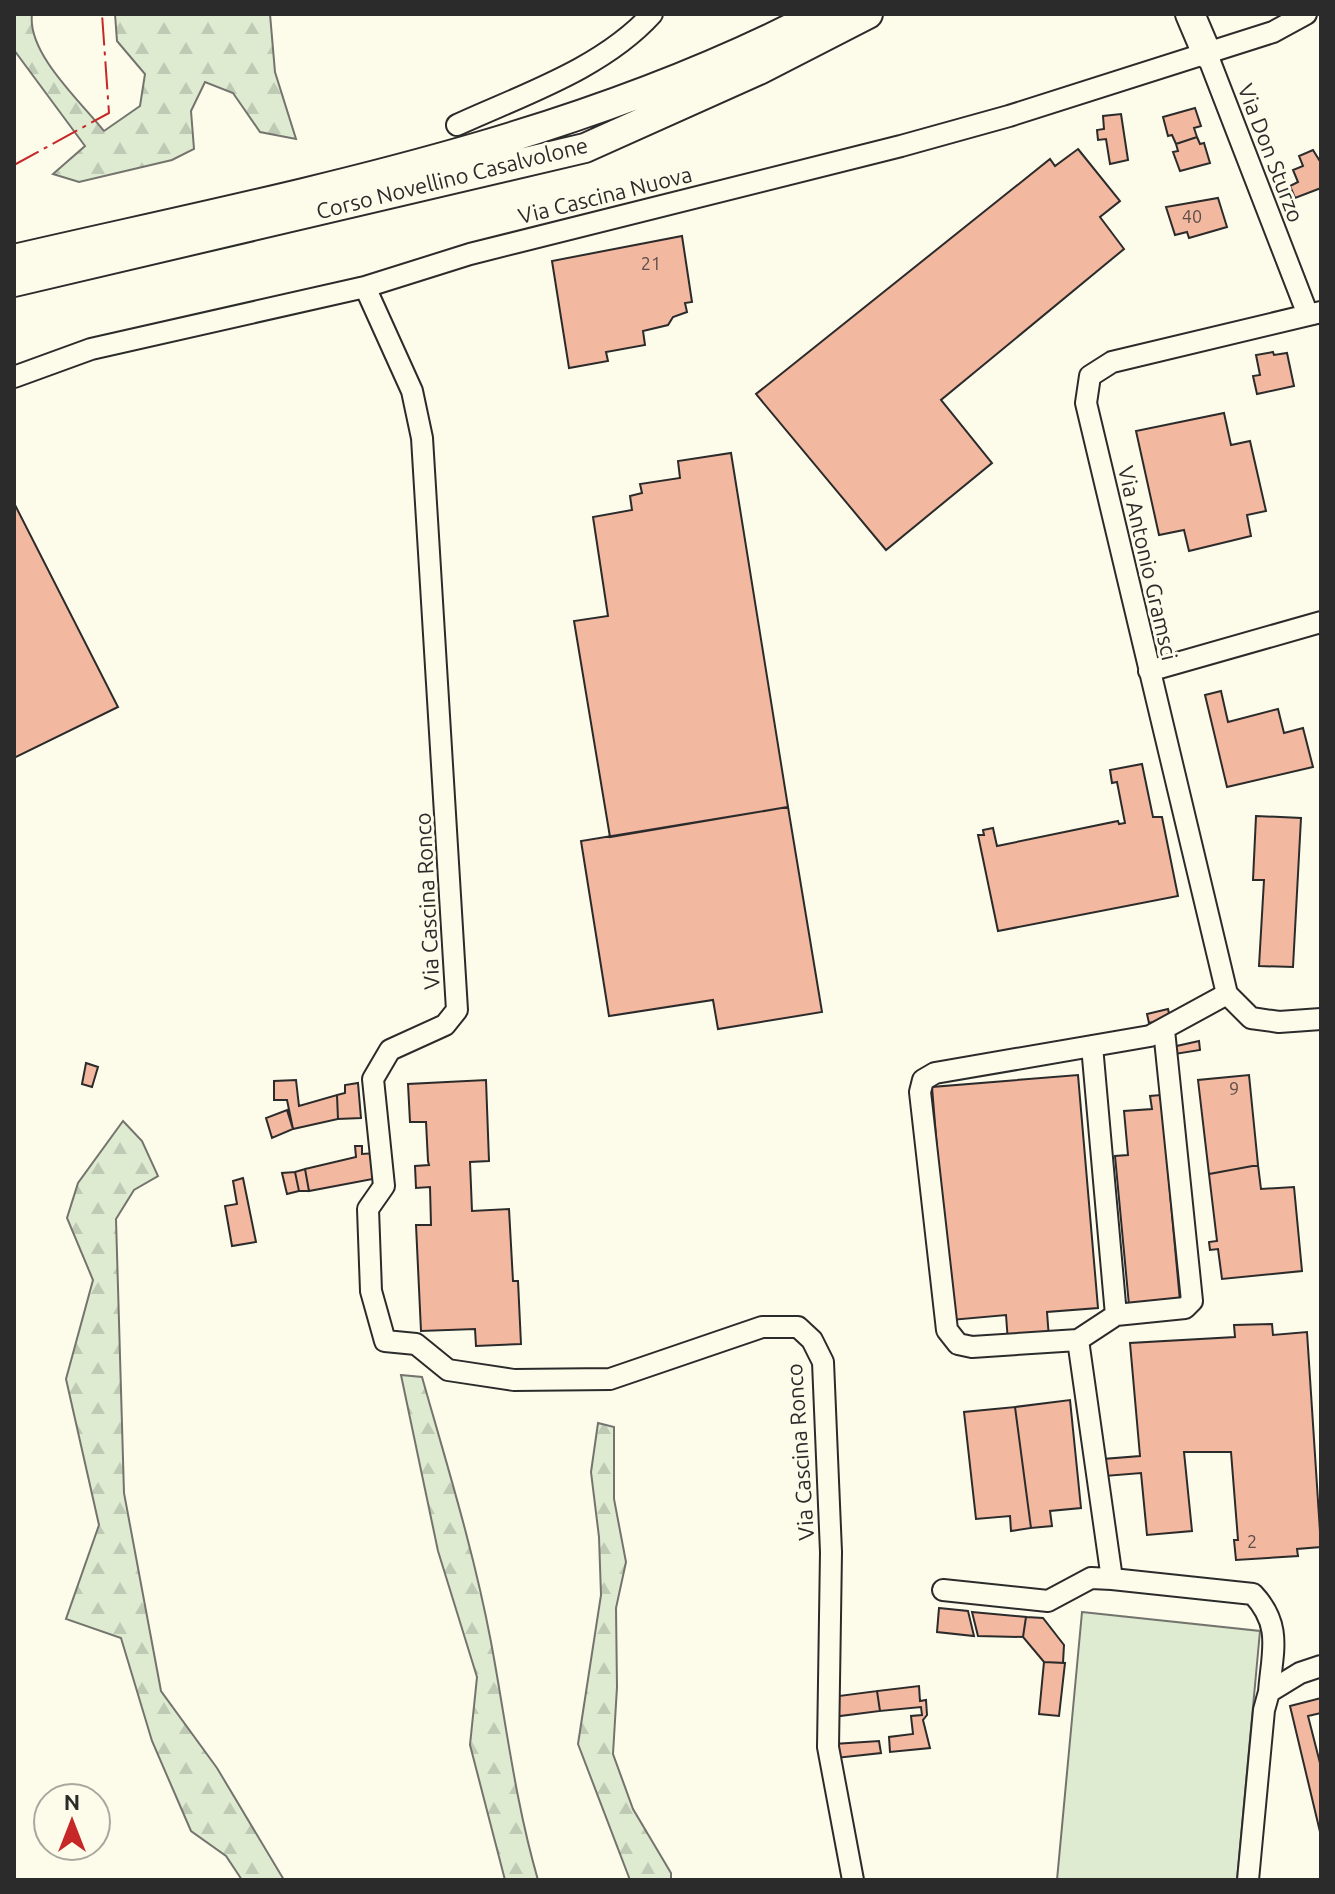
<svg xmlns="http://www.w3.org/2000/svg" width="1335" height="1894" font-family="Ubuntu,sans-serif">
  <style>
    .grass { fill: #deebd1; stroke: #74746e; stroke-width: 2 }
    .forest { fill: url(#forest-firs); stroke: #74746e; stroke-width: 2 }
    .building { fill: #f2b8a0; stroke: #2b2b2b; stroke-width: 2 }
    .lines { fill: none; stroke-linecap: round; stroke-linejoin: round }
    .minor-casing { stroke: #2b2b2b; stroke-width: 24 }
    .highway-casing { stroke: #2b2b2b; stroke-width: 32 }
    .minor { stroke: #fdfbea; stroke-width: 20 }
    .highway { stroke: #fdfbea; stroke-width: 28 }
    .power { stroke: #c62828; stroke-width: 2; stroke-dasharray: 28 6 4 6; stroke-linecap: butt }
    .labels { text-anchor: middle; stroke-width: 6; stroke-linejoin: round; paint-order: stroke }
    .number-label { font-size: 18px; fill: #5d4e48 }
    .street-label { font-size: 22px; fill: #2b2b2b; stroke: #fdfbea }
  </style>
  <defs>
    <pattern id="forest-firs" width="22" height="20" patternUnits="userSpaceOnUse" patternTransform="scale(2)"><rect width="22" height="20" fill="#deebd1"/><path d="M5 1l3.5 6h-7zM16 11l3.5 6h-7z" fill="#bfcab4"/></pattern>
  </defs>
  <rect width="100%" height="100%" fill="#fdfbea"/>
  <!-- grass -->
  <path class="grass" d="M 1082,1612 L 1260,1631 L 1237,1880 L 1057,1880 Z"/>
  <!-- forest -->
  <path class="forest" d="M 14,14 L 32,14 C 27,53 80,101 104,131 L 140,106 L 145,74 L 117,41 L 115,14 L 270,14 L 275,72 L 296,139 L 260,132 L 233,93 L 205,82 L 191,111 L 194,149 L 172,160 L 79,182 L 53,174 L 85,146 L 14,50 Z
    M 123,1121 L 142,1141 L 158,1176 L 134,1190 L 116,1219 L 124,1493 L 161,1691 L 217,1768 L 284,1880 L 242,1880 L 226,1856 L 191,1831 L 152,1741 L 121,1638 L 66,1619 L 99,1525 L 66,1379 L 93,1280 L 67,1218 L 78,1183 Z
    M 401,1375 L 422,1377 C 447,1465 474,1552 491,1642 C 506,1722 515,1801 538,1880 L 505,1880 L 470,1745 L 477,1677 L 438,1551 Z
    M 598,1423 L 614,1427 L 614,1499 L 626,1562 L 616,1608 L 617,1687 L 613,1754 L 633,1809 L 671,1873 L 671,1880 L 630,1880 L 578,1744 L 601,1595 L 599,1537 L 591,1472 Z"/>
  <!-- building -->
  <path class="building" d="M 1195,108 L 1201,126 L 1194,128 L 1197,137 L 1176,144 L 1172,135 L 1168,136 L 1163,117 Z
    M 1121,114 L 1128,160 L 1110,164 L 1106,139 L 1098,140 L 1097,130 L 1104,129 L 1103,116 Z
    M 1197,137 L 1200,144 L 1204,143 L 1210,163 L 1180,171 L 1173,152 L 1178,151 L 1176,144 Z
    M 1078,149 L 1120,201 L 1100,217 L 1124,249 L 941,400 L 992,463 L 886,550 L 756,394 L 1050,159 L 1055,166 Z
    M 1313,150 L 1321,163 L 1321,188 L 1295,198 L 1290,186 L 1298,182 L 1293,170 L 1303,166 L 1299,156 Z
    M 1218,198 L 1227,227 L 1189,238 L 1187,232 L 1175,235 L 1166,207 Z
    M 682,236 L 692,302 L 685,303 L 687,312 L 673,317 L 668,325 L 643,331 L 645,345 L 606,352 L 608,361 L 569,368 L 552,261 Z
    M 1273,352 L 1274,355 L 1287,353 L 1294,386 L 1257,394 L 1253,376 L 1260,375 L 1256,355 Z
    M 1224,413 L 1231,445 L 1250,441 L 1266,511 L 1247,515 L 1251,536 L 1189,551 L 1184,530 L 1159,535 L 1136,431 Z
    M 731,453 L 788,807 L 610,837 L 574,621 L 608,616 L 593,517 L 632,510 L 630,496 L 642,493 L 640,484 L 680,478 L 678,461 Z
    M 14,503 L 118,707 L 14,758 Z
    M 1221,691 L 1228,722 L 1278,709 L 1284,733 L 1303,728 L 1313,767 L 1227,787 L 1205,695 Z
    M 1142,764 L 1153,817 L 1162,817 L 1178,896 L 998,931 L 978,835 L 984,835 L 983,830 L 993,828 L 997,846 L 1118,821 L 1119,824 L 1125,823 L 1117,782 L 1112,783 L 1110,770 Z
    M 788,807 L 822,1012 L 718,1029 L 713,1000 L 609,1016 L 581,841 Z
    M 1256,816 L 1301,818 L 1293,967 L 1259,966 L 1264,880 L 1253,880 Z
    M 1168,1009 L 1170,1018 L 1149,1023 L 1147,1014 Z
    M 1199,1041 L 1200,1050 L 1175,1054 L 1172,1047 Z
    M 86,1063 L 98,1067 L 92,1087 L 82,1084 Z
    M 1078,1075 L 1098,1308 L 1047,1312 L 1049,1338 L 1008,1342 L 1006,1315 L 951,1320 L 932,1087 Z
    M 1249,1075 L 1258,1165 L 1209,1174 L 1198,1080 Z
    M 296,1080 L 299,1106 L 337,1095 L 338,1119 L 293,1129 L 287,1100 L 274,1100 L 274,1081 Z
    M 486,1080 L 489,1161 L 470,1162 L 472,1211 L 509,1209 L 513,1281 L 518,1281 L 521,1344 L 476,1346 L 475,1329 L 421,1331 L 416,1225 L 431,1225 L 430,1187 L 416,1188 L 415,1166 L 429,1165 L 428,1161 L 426,1122 L 410,1122 L 408,1084 Z
    M 358,1083 L 361,1118 L 338,1119 L 337,1095 L 345,1093 L 345,1085 Z
    M 1161,1095 L 1180,1301 L 1129,1305 L 1115,1156 L 1128,1155 L 1124,1111 L 1152,1109 L 1150,1096 Z
    M 287,1110 L 293,1129 L 272,1138 L 266,1118 Z
    M 355,1146 L 362,1146 L 362,1154 L 376,1153 L 378,1178 L 309,1191 L 305,1169 L 356,1157 Z
    M 1258,1165 L 1261,1189 L 1294,1187 L 1302,1271 L 1222,1279 L 1218,1249 L 1210,1250 L 1209,1242 L 1217,1241 L 1209,1174 Z
    M 305,1169 L 309,1191 L 299,1191 L 295,1172 Z
    M 295,1172 L 299,1191 L 287,1194 L 282,1173 Z
    M 243,1178 L 256,1242 L 232,1246 L 225,1206 L 237,1204 L 233,1181 Z
    M 1272,1324 L 1273,1335 L 1307,1332 L 1321,1547 L 1297,1549 L 1298,1556 L 1236,1560 L 1234,1540 L 1238,1540 L 1231,1452 L 1184,1452 L 1192,1531 L 1147,1535 L 1141,1473 L 1105,1476 L 1103,1459 L 1140,1456 L 1130,1343 L 1235,1337 L 1234,1325 Z
    M 1070,1400 L 1081,1508 L 1050,1511 L 1052,1526 L 1031,1528 L 1015,1407 Z
    M 1015,1407 L 1031,1528 L 1011,1531 L 1010,1516 L 976,1519 L 964,1412 Z
    M 939,1608 L 968,1611 L 974,1636 L 937,1632 Z
    M 972,1612 L 1026,1617 L 1023,1637 L 978,1636 Z
    M 1026,1617 L 1043,1618 L 1064,1645 L 1063,1663 L 1044,1662 L 1023,1637 Z
    M 1044,1662 L 1065,1663 L 1059,1716 L 1039,1714 Z
    M 919,1686 L 920,1701 L 926,1700 L 927,1715 L 923,1720 L 930,1748 L 890,1752 L 889,1737 L 913,1734 L 911,1716 L 922,1715 L 921,1707 L 880,1711 L 877,1691 Z
    M 877,1691 L 880,1711 L 832,1717 L 831,1697 Z
    M 1321,1698 L 1321,1713 L 1308,1716 L 1321,1767 L 1321,1836 L 1290,1706 Z
    M 879,1741 L 881,1753 L 836,1758 L 834,1744 Z"/>
  <g class="lines">
    <defs>
      <path id="minor" d="M 1207,54 L 1308,315
        M 457,125 C 522,95 602,69 652,14
        M 365,287 L 412,391 L 422,438 L 457,1010 L 445,1025 L 390,1050 L 373,1079 L 384,1186 L 368,1209 L 371,1291 L 385,1341 L 416,1344 L 448,1370 L 514,1380 L 610,1379 L 762,1327 L 798,1327 L 812,1340 L 823,1362 L 831,1552 L 828,1747 L 853,1880
        M 14,377 L 91,349 L 365,287 L 470,254 L 901,146 L 1009,116 L 1273,32 L 1306,14
        M 1149,671 L 1321,622
        M 1227,994 L 1086,403 L 1090,376 L 1112,362 L 1321,312
        M 1227,994 L 1251,1018 L 1279,1022 L 1321,1019
        M 1164,1030 L 1192,1301 L 1185,1308 L 1116,1315 L 1078,1340 L 972,1347 L 958,1344 L 947,1330 L 920,1092 L 923,1080 L 935,1073 L 1150,1036 L 1227,994
        M 1092,1046 L 1116,1315
        M 1078,1340 L 1112,1579
        M 943,1590 L 1048,1601 L 1091,1578 L 1112,1579 L 1253,1594 C 1283,1626 1272,1652 1269,1692
        M 1248,1880 L 1264,1710 L 1269,1692 L 1300,1673 L 1321,1666"/>
      <path id="highway" d="M 1190,14 L 1207,54
        M 14,259 C 287,196 568,145 819,14
        M 14,282 L 585,148 L 759,70 L 868,14"/>
    </defs>
    <!-- minor casing -->
    <use href="#minor" class="minor-casing"/>
    <!-- highway casing -->
    <use href="#highway" class="highway-casing"/>
    <!-- minor -->
    <use href="#minor" class="minor"/>
    <!-- highway -->
    <use href="#highway" class="highway"/>
    <!-- power -->
    <path class="power" d="M 14,165 L 109,113 L 102,14"/>
  </g>
  <g class="labels">
    <!-- number labels -->
    <g class="number-label">
      <text x="1192" y="223">40</text>
      <text x="651" y="270">21</text>
      <text x="1234" y="1095">9</text>
      <text x="1252" y="1548">2</text>
    </g>
    <!-- street labels -->
    <g class="street-label">
      <text transform="translate(1271 153) rotate(69)" y="8">Via Don Sturzo</text>
      <text transform="translate(452 178) rotate(-14)" y="8">Corso Novellino Casalvolone</text>
      <text transform="translate(605 195) rotate(-14)" y="8">Via Cascina Nuova</text>
      <text transform="translate(1148 563) rotate(77)" y="8">Via Antonio Gramsci</text>
      <text transform="translate(427 901) rotate(-93)" y="8">Via Cascina Ronco</text>
      <text transform="translate(800 1452) rotate(-94)" y="8">Via Cascina Ronco</text>
    </g>
  </g>
  <!-- border -->
  <rect width="1335" height="1894" fill="none" stroke="#2b2b2b" stroke-width="32"/>
  <!-- north arrow -->
  <g transform="translate(72 1822)"><circle r="38" fill="#fdfbea" stroke="#a9a89e" stroke-width="2"/>
  <path d="M0-6L14 30L0 20L-14 30Z" fill="#c62828"/>
  <text y="-12" font-size="22" font-weight="bold" text-anchor="middle" fill="#2b2b2b">N</text>
  </g>
</svg>
